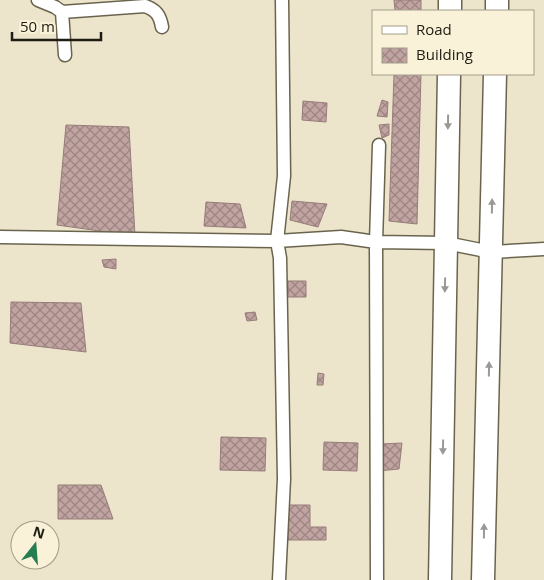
<svg xmlns="http://www.w3.org/2000/svg" width="544" height="580" font-family="'Open Sans',sans-serif">
  <style>
    .building { fill: url(#building-cross-hatch); stroke: #977c79 }
    .lines { fill: none; stroke-linecap: round; stroke-linejoin: round }
    .street-casing { stroke: #6a644e; stroke-width: 15 }
    .highway-casing { stroke: #6a644e; stroke-width: 25 }
    .street { stroke: #fff; stroke-width: 12 }
    .highway { stroke: #fff; stroke-width: 22 }
    .oneway { fill: #9a9995 }
  </style>
  <defs>
    <pattern id="building-cross-hatch" width="8" height="8" patternUnits="userSpaceOnUse" patternTransform="scale(1.25)"><rect width="8" height="8" fill="#c1a4a1"/><path d="M0 0l8 8M0 8l8-8" fill="none" stroke="#9c8582"/></pattern>
  </defs>
  <rect width="100%" height="100%" fill="#ece5cc"/>
  <!-- building -->
  <path class="building" d="M 394,0 L 421,0 L 421,11 L 395,11 Z
    M 394,74 L 421,74 L 417,224 L 389,221 Z
    M 382,100 L 388,102 L 387,117 L 377,116 Z
    M 303,101 L 327,103 L 326,122 L 302,120 Z
    M 389,124 L 389,135 L 382,138 L 379,125 Z
    M 66,125 L 129,127 L 135,236 L 57,225 Z
    M 292,201 L 327,204 L 318,227 L 290,220 Z
    M 206,202 L 240,204 L 246,228 L 204,226 Z
    M 116,259 L 116,269 L 104,267 L 102,260 Z
    M 288,281 L 306,281 L 306,297 L 288,297 Z
    M 11,302 L 81,303 L 86,352 L 10,343 Z
    M 255,312 L 257,320 L 247,321 L 245,313 Z
    M 318,373 L 324,374 L 323,385 L 317,385 Z
    M 221,437 L 266,438 L 265,471 L 220,470 Z
    M 324,442 L 358,443 L 357,471 L 323,470 Z
    M 402,443 L 399,469 L 378,471 L 381,444 Z
    M 58,485 L 101,485 L 113,519 L 58,519 Z
    M 288,505 L 310,505 L 310,527 L 326,527 L 326,540 L 288,540 Z"/>
  <g class="lines">
    <defs>
      <path id="street" d="M 38,0 L 55,7 L 62,12 L 145,6 C 156,10 160,15 162,27
        M 62,12 L 65,55
        M 0,237 L 277,241 L 341,237 L 376,242 L 446,243 L 491,252 L 544,249
        M 279,580 L 284,479 L 280,258 L 277,241 L 284,176 L 282,0
        M 377,580 L 376,242 L 379,145"/>
      <path id="highway" d="M 450,11 L 450,0
        M 497,11 L 497,0
        M 440,580 L 449,74
        M 483,580 L 495,74"/>
    </defs>
    <!-- street casing -->
    <use href="#street" class="street-casing"/>
    <!-- highway casing -->
    <use href="#highway" class="highway-casing"/>
    <!-- street -->
    <use href="#street" class="street"/>
    <!-- highway -->
    <use href="#highway" class="highway"/>
  </g>
  <!-- one-way arrows -->
  <defs><path id="oneway-solid" d="M-6-.8H1V-3.2L6.5 0L1 3.2V.8H-6Z" transform="scale(1.25)"/></defs>
  <g class="oneway">
    <use href="#oneway-solid" transform="translate(448 122) rotate(91)"/>
    <use href="#oneway-solid" transform="translate(492 206) rotate(-89)"/>
    <use href="#oneway-solid" transform="translate(445 285) rotate(91)"/>
    <use href="#oneway-solid" transform="translate(489 369) rotate(-89)"/>
    <use href="#oneway-solid" transform="translate(443 447) rotate(91)"/>
    <use href="#oneway-solid" transform="translate(484 531) rotate(-89)"/>
  </g>
  <!-- legend -->
  <rect x="372" y="10" width="162" height="65" fill="#f9f2d9" stroke="#a29d8a"/>
  <rect x="382" y="26" width="25" height="8" fill="#ffffff" stroke="#a29d8a"/>
  <text x="416" y="35" font-size="15" fill="#1f1d13">Road</text>
  <rect x="382" y="48" width="25" height="15" fill="url(#building-cross-hatch)" stroke="#a29d8a"/>
  <text x="416" y="60" font-size="15" fill="#1f1d13">Building</text>
  <!-- north arrow -->
  <g transform="translate(35 545) rotate(17)"><circle r="24" fill="#f9f2d9" stroke="#a29d8a"/>
  <path d="M0-4L9 19L0 12L-9 19Z" fill="#257d51"/>
  <text y="-8" font-size="14" font-weight="bold" text-anchor="middle" fill="#1f1d13">N</text>
  </g>
  <!-- scale -->
  <path d="M12 32v8h89v-8" fill="none" stroke="#1f1d13" stroke-width="2.5"/>
  <text x="20" y="32" font-size="15" fill="#1f1d13" stroke="#f9f2d9" stroke-width="4" paint-order="stroke">50 m</text>
</svg>
